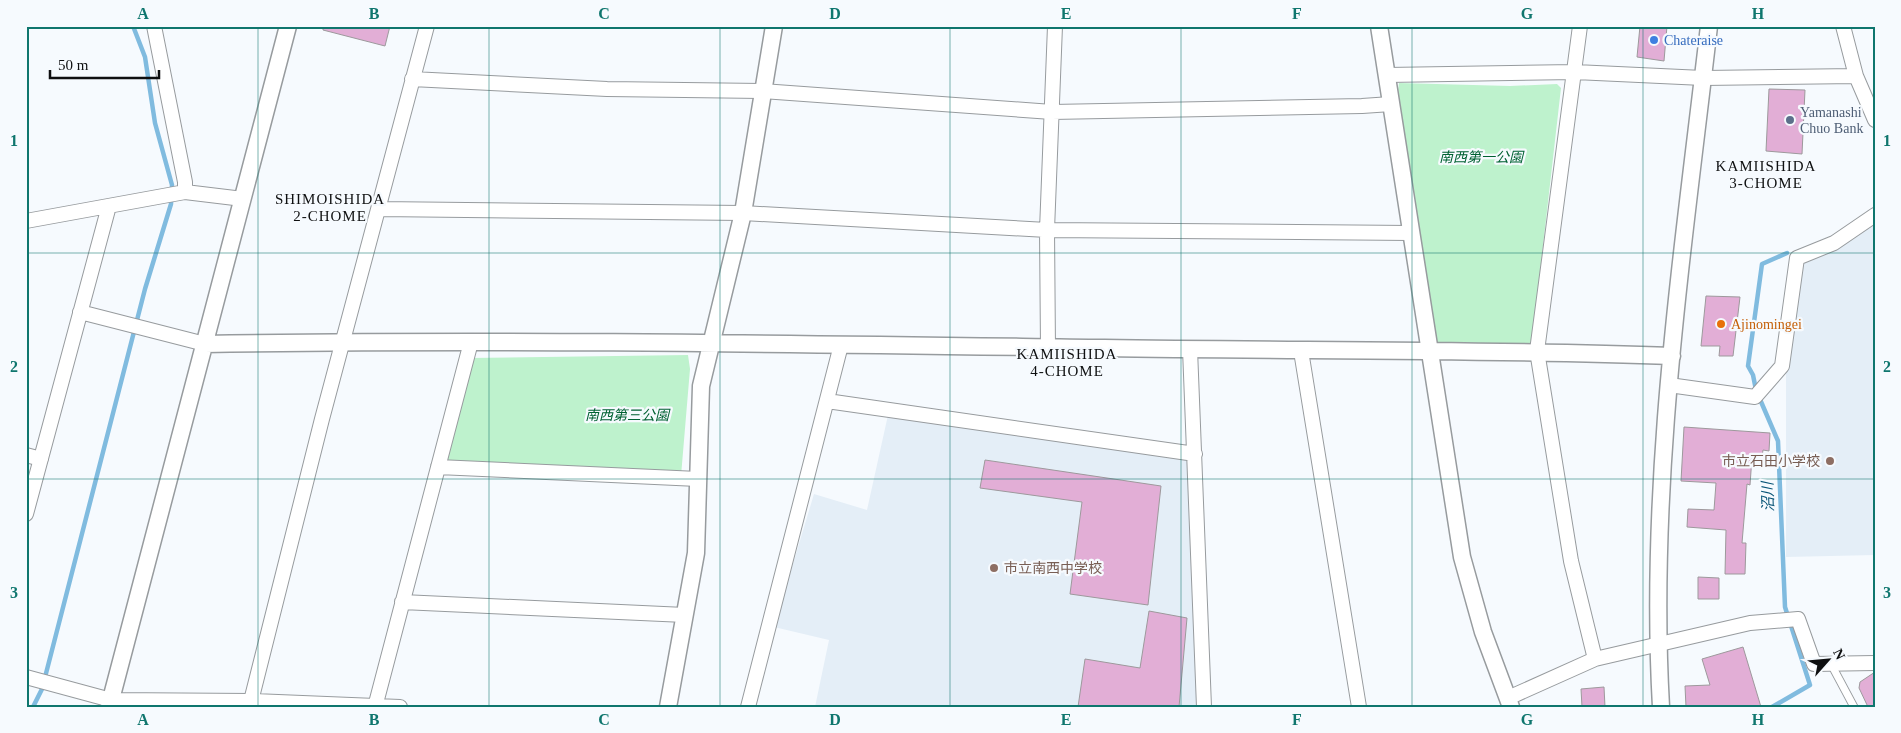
<svg xmlns="http://www.w3.org/2000/svg" width="1901" height="733" font-family="'Times New Roman','Noto Sans JP',serif">
  <style>
    .built { fill: #e4eef7 }
    .green { fill: #bef2cd }
    .lines { fill: none; stroke-linecap: round; stroke-linejoin: round }
    .stream { stroke: #80bbdf; stroke-width: 4.5 }
    .building { fill: #e2aed6; stroke: #9d999c }
    .service-casing { stroke: #979b9e; stroke-width: 9 }
    .minor-casing { stroke: #979b9e; stroke-width: 16 }
    .tertiary-casing { stroke: #979b9e; stroke-width: 19 }
    .service { stroke: #fff; stroke-width: 7 }
    .minor { stroke: #fff; stroke-width: 14 }
    .tertiary { stroke: #fff; stroke-width: 16 }
    .grid { fill: none; stroke: #0f766e; stroke-width: 1; stroke-opacity: 0.55 }
    .shop-dot { fill: #3f7fe0; stroke: #f6fafe; stroke-width: 2 }
    .service-dot { fill: #5c6f8a; stroke: #f6fafe; stroke-width: 2 }
    .food-dot { fill: #e8710a; stroke: #f6fafe; stroke-width: 2 }
    .education-dot { fill: #8d6e63; stroke: #f6fafe; stroke-width: 2 }
    .labels { text-anchor: middle; stroke-width: 4.5; stroke-linejoin: round; paint-order: stroke }
    .shop-label { font-size: 14px; fill: #366cbe; stroke: #f6fafe; text-anchor: start }
    .service-label { font-size: 14px; fill: #4e5e75; stroke: #f6fafe; text-anchor: start }
    .park-label { font-size: 14px; font-style: italic; fill: #006132; stroke: #f6fafe }
    .food-label { font-size: 14px; fill: #c56008; stroke: #f6fafe; text-anchor: start }
    .education-label { font-size: 14px; fill: #785e54; stroke: #f6fafe; text-anchor: end }
    .neighbourhood-label { font-size: 15px; letter-spacing: 1px; fill: #0e0f10; stroke: #f6fafe }
    .water-label { font-size: 15px; font-style: italic; fill: #075376; stroke: #f6fafe }
    .neatline { fill: none; stroke: #0f766e; stroke-width: 2 }
    .grid-label { font-size: 16px; text-anchor: middle; font-weight: bold; fill: #0f766e }
  </style>
  <rect width="100%" height="100%" fill="#f6fafe"/>
  <!-- built -->
  <path class="built" d="M 1875,221 L 1875,555 L 1786,557 L 1786,368 L 1803,262 Z
    M 888,415 L 1191,458 L 1201,707 L 815,707 L 829,640 L 774,627 L 814,494 L 867,510 Z"/>
  <!-- green -->
  <path class="green" d="M 1399,83 L 1510,86 L 1557,84 L 1561,88 L 1532,342 L 1526,346 L 1440,346 L 1431,339 L 1417,246 L 1421,243 L 1398,90 Z
    M 688,355 L 690,369 L 681,476 L 442,464 L 470,358 Z"/>
  <g class="lines">
    <!-- stream -->
    <path class="stream" d="M 1756,390 L 1753,375 L 1748,366 L 1762,264 L 1787,253
      M 1759,397 L 1778,441 L 1785,607 L 1810,685 L 1772,707
      M 33,707 L 42,689 L 145,289 L 171,204 L 172,185 L 155,123 L 145,57 L 133,26"/>
  </g>
  <!-- building -->
  <path class="building" d="M 323,26 L 390,26 L 385,46 L 323,30 Z
    M 1640,26 L 1667,26 L 1664,61 L 1637,57 Z
    M 1769,89 L 1805,90 L 1802,154 L 1766,151 Z
    M 1706,296 L 1740,297 L 1733,356 L 1719,356 L 1720,346 L 1701,346 Z
    M 1684,427 L 1770,433 L 1769,451 L 1763,450 L 1762,457 L 1752,457 L 1750,485 L 1747,484 L 1742,543 L 1746,543 L 1745,574 L 1725,574 L 1726,530 L 1687,527 L 1688,509 L 1714,510 L 1716,483 L 1681,481 Z
    M 985,460 L 1161,486 L 1148,605 L 1070,594 L 1082,502 L 980,488 Z
    M 1698,577 L 1719,578 L 1719,599 L 1698,599 Z
    M 1149,611 L 1187,618 L 1179,707 L 1078,707 L 1085,659 L 1140,668 Z
    M 1743,647 L 1761,707 L 1686,707 L 1685,686 L 1710,685 L 1702,659 Z
    M 1875,672 L 1875,707 L 1868,707 L 1859,688 L 1860,682 Z
    M 1604,687 L 1605,707 L 1582,707 L 1581,689 Z"/>
  <g class="lines">
    <defs>
      <path id="service" d="M 1831,664 L 1854,707"/>
      <path id="minor" d="M 154,26 L 185,182 L 185,192
        M 1580,26 L 1537,351 L 1571,561 L 1595,659
        M 1843,26 L 1856,76 L 1875,120
        M 1387,75 L 1575,72 L 1703,78 L 1856,76
        M 412,79 L 607,89 L 762,91 L 1052,112 L 1362,106 L 1391,104
        M 379,209 L 743,213 L 1047,230 L 1410,233
        M 26,221 L 185,192 L 243,199
        M 80,312 L 205,344
        M 1048,348 L 1047,230 L 1055,26
        M 1190,349 L 1204,707
        M 1301,351 L 1359,707
        M 1669,385 L 1755,397 L 1782,366 L 1797,258 L 1834,243 L 1875,215
        M 827,401 L 1195,454
        M 26,455 L 41,459
        M 438,467 L 698,479
        M 26,514 L 109,206
        M 402,602 L 685,615
        M 26,677 L 111,700 L 251,701 L 400,707
        M 1508,698 L 1595,659 L 1750,623 L 1798,619 L 1814,664 L 1875,663
        M 251,701 L 322,419 L 427,26
        M 375,707 L 471,342
        M 748,707 L 841,345"/>
      <path id="tertiary" d="M 1379,26 L 1462,557 L 1483,632 L 1511,707
        M 205,344 C 504,339 804,344 1104,348 C 1293,351 1483,349 1672,356
        M 109,707 L 288,26
        M 668,707 L 696,553 L 701,386 L 743,213 L 774,26
        M 1661,707 C 1648,479 1683,252 1709,26"/>
    </defs>
    <!-- service casing -->
    <use href="#service" class="service-casing"/>
    <!-- minor casing -->
    <use href="#minor" class="minor-casing"/>
    <!-- tertiary casing -->
    <use href="#tertiary" class="tertiary-casing"/>
    <!-- service -->
    <use href="#service" class="service"/>
    <!-- minor -->
    <use href="#minor" class="minor"/>
    <!-- tertiary -->
    <use href="#tertiary" class="tertiary"/>
  </g>
  <!-- grid -->
  <path class="grid" d="M 258,26 L 258,707M 489,26 L 489,707M 720,26 L 720,707M 950,26 L 950,707M 1181,26 L 1181,707M 1412,26 L 1412,707M 1643,26 L 1643,707M 26,253 L 1875,253M 26,479 L 1875,479"/>
  <!-- markers -->
  <circle class="shop-dot" cx="1654" cy="40" r="5"/>
  <circle class="service-dot" cx="1790" cy="120" r="5"/>
  <circle class="food-dot" cx="1721" cy="324" r="5"/>
  <g class="education-dot">
    <circle cx="1830" cy="461" r="5"/>
    <circle cx="994" cy="568" r="5"/>
  </g>
  <g class="labels">
    <!-- shop labels -->
    <g class="shop-label">
      <text x="1664" y="45">Chateraise</text>
    </g>
    <!-- service labels -->
    <g class="service-label">
      <text x="1800" y="117">Yamanashi<tspan x="1800" dy="16">Chuo Bank</tspan></text>
    </g>
    <!-- park labels -->
    <g class="park-label">
      <text x="1481" y="162">南西第一公園</text>
      <text x="627" y="420">南西第三公園</text>
    </g>
    <!-- food labels -->
    <g class="food-label">
      <text x="1731" y="329">Ajinomingei</text>
    </g>
    <!-- education labels -->
    <g class="education-label">
      <text x="1820" y="466">市立石田小学校</text>
      <text x="1004" y="573" text-anchor="start">市立南西中学校</text>
    </g>
    <!-- neighbourhood labels -->
    <g class="neighbourhood-label">
      <text x="1766" y="171">KAMIISHIDA<tspan x="1766" dy="17">3-CHOME</tspan></text>
      <text x="330" y="204">SHIMOISHIDA<tspan x="330" dy="17">2-CHOME</tspan></text>
      <text x="1067" y="359">KAMIISHIDA<tspan x="1067" dy="17">4-CHOME</tspan></text>
    </g>
    <!-- water labels -->
    <g class="water-label">
      <text transform="translate(1768 497) rotate(-92)" y="5">沼川</text>
    </g>
  </g>
  <!-- border -->
  <rect width="1901" height="733" fill="none" stroke="#f6fafe" stroke-width="55"/>
  <!-- north arrow -->
  <g transform="translate(1828 660) rotate(63)" stroke="#f6fafe" stroke-width="4" paint-order="stroke">
  <path d="M0-4L9 19L0 12L-9 19Z" fill="#0e0f10"/>
  <text y="-8" font-size="14" font-weight="bold" text-anchor="middle" fill="#0e0f10">N</text>
  </g>
  <!-- scale -->
  <path d="M50 70v8h109v-8" fill="none" stroke="#0e0f10" stroke-width="2.5"/>
  <text x="58" y="70" font-size="15" fill="#0e0f10" stroke="#f6fafe" stroke-width="4" paint-order="stroke">50 m</text>
  <rect x="28" y="28" width="1846" height="678" class="neatline"/>
  <g class="grid-label">
    <text x="143" y="19">A</text>
    <text x="374" y="19">B</text>
    <text x="604" y="19">C</text>
    <text x="835" y="19">D</text>
    <text x="1066" y="19">E</text>
    <text x="1297" y="19">F</text>
    <text x="1527" y="19">G</text>
    <text x="1758" y="19">H</text>
    <text x="14" y="146">1</text>
    <text x="1887" y="146">1</text>
    <text x="14" y="372">2</text>
    <text x="1887" y="372">2</text>
    <text x="14" y="598">3</text>
    <text x="1887" y="598">3</text>
    <text x="143" y="725">A</text>
    <text x="374" y="725">B</text>
    <text x="604" y="725">C</text>
    <text x="835" y="725">D</text>
    <text x="1066" y="725">E</text>
    <text x="1297" y="725">F</text>
    <text x="1527" y="725">G</text>
    <text x="1758" y="725">H</text>
  </g>
</svg>
